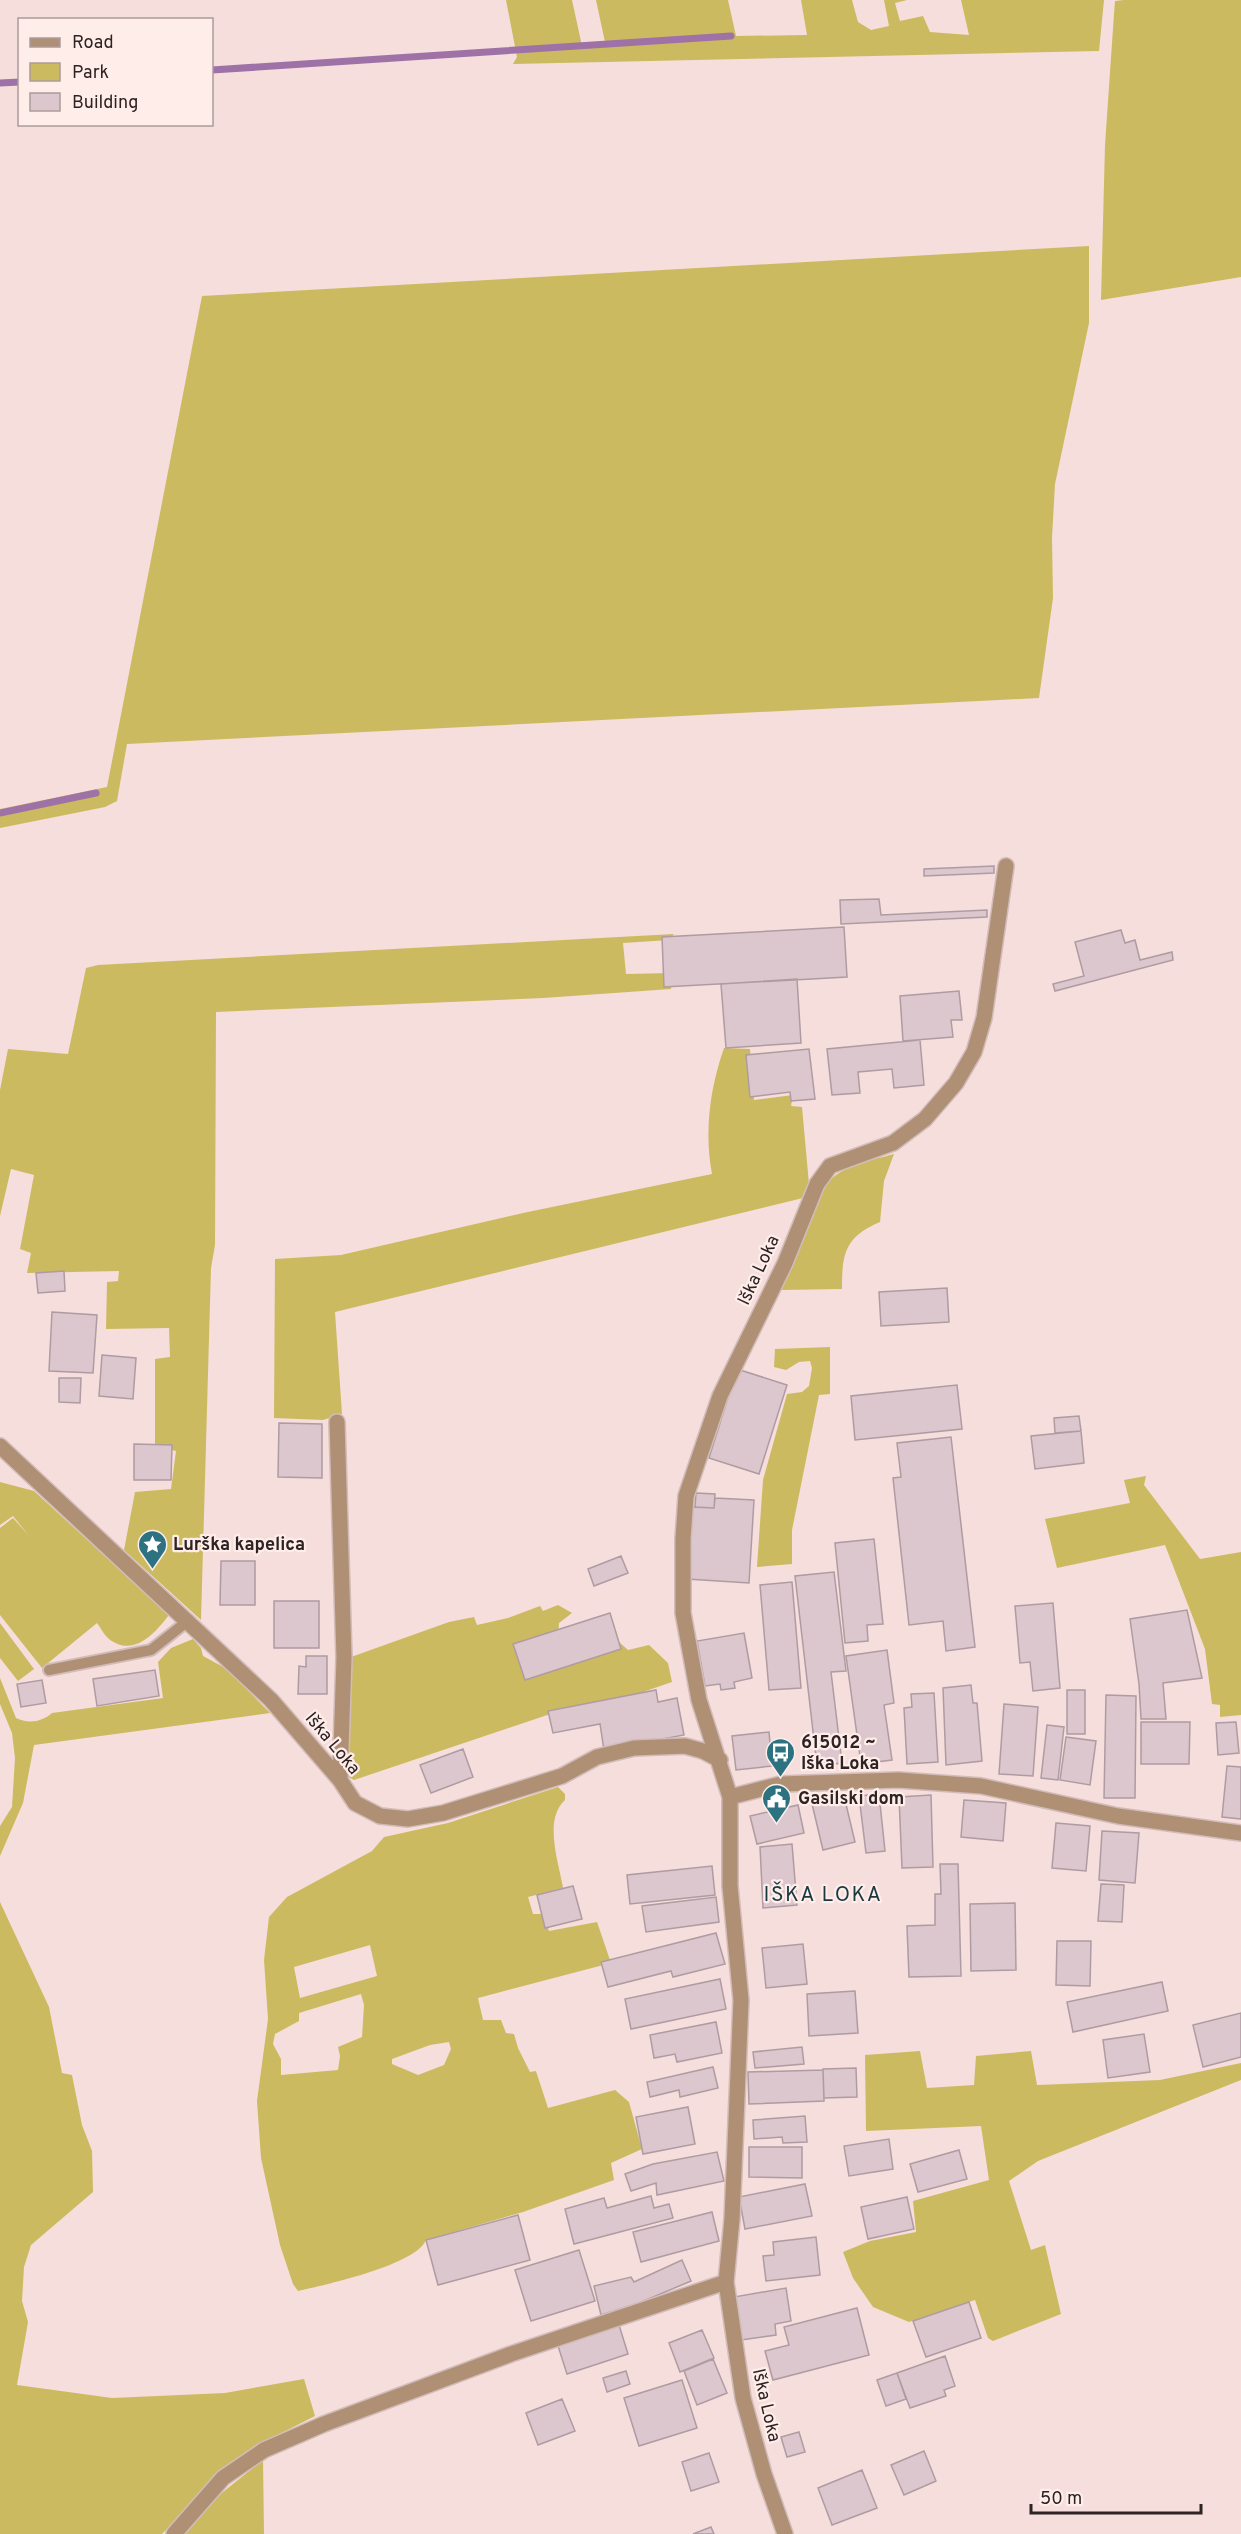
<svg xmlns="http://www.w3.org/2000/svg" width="1241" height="2534" font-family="Overpass,sans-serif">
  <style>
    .green { fill: #ccba61; fill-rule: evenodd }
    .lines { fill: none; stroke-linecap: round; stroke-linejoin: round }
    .stream { stroke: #9f72a7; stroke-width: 7 }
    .building { fill: #dcc7ce; stroke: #af9ba2; stroke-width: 1.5 }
    .service-casing { stroke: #d1bcba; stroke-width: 14 }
    .minor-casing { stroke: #d1bcba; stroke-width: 18 }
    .service { stroke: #b09074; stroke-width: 10 }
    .minor { stroke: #b09074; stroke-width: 15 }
    .labels { text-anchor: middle; stroke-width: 4.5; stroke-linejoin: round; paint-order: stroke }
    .street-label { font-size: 18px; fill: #2c2322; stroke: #ffedea }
    .poi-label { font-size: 18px; font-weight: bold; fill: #2c2322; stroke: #ffedea; text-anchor: start }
    .quarter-label { font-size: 21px; letter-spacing: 1.5px; fill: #193941; stroke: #ffedea }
  </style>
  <rect width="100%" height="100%" fill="#f5dedb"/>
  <!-- green -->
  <path class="green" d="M 506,0 L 572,0 L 582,46 L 605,42 L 596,0 L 728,0 L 736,36 L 807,35 L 801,0 L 852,0 L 858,22 L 871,30 L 889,26 L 884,0 L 907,0 L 895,3 L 900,21 L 923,16 L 930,32 L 969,35 L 961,0 L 1104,0 L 1099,51 L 513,64 L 517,57 Z
    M 1124,0 L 1241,0 L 1241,277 L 1101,300 L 1105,145 L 1114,14 L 1115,1 Z
    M 1089,246 L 1089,323 L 1055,484 L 1052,538 L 1053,598 L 1039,698 L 127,744 L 117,801 L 105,807 L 0,828 L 0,809 L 107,787 L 202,296 Z
    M 674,934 L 669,940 L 623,943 L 626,974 L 672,973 L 671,989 L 543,998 L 216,1012 L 215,1245 L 211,1268 L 201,1620 L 124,1550 L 135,1492 L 171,1489 L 176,1451 L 155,1447 L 155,1359 L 170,1357 L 169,1328 L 106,1329 L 107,1282 L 118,1281 L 119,1271 L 27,1273 L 31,1253 L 20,1249 L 34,1175 L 11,1169 L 0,1216 L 0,1090 L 8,1049 L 68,1054 L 86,968 L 98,965 Z
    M 724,1048 L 750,1049 L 754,1100 L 793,1095 L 791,1106 L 802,1107 L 809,1184 L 803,1198 L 335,1312 L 342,1414 L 323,1420 L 274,1418 L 275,1259 L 341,1255 L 523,1213 L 712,1174 C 704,1132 710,1088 724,1048 Z
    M 894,1154 L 884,1181 L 880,1222 C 845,1237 842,1253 842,1289 L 781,1290 C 795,1260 808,1202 830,1180 C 847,1164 873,1160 894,1154 Z
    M 830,1347 L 830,1394 L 819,1395 L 792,1530 L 792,1564 L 757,1567 L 763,1480 L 787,1394 L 802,1392 L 809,1386 L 812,1368 L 810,1361 L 799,1362 L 786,1370 L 774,1367 L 775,1349 Z
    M 1146,1476 L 1144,1485 L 1200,1559 L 1241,1552 L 1241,1715 L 1220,1717 L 1220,1705 L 1212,1704 L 1205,1649 L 1165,1545 L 1057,1568 L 1045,1519 L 1130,1503 L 1124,1480 Z
    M 0,1482 L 34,1491 L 169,1615 C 155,1633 134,1658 109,1639 C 104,1635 101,1628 97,1623 L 42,1668 L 0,1615 L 0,1528 L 13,1518 L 29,1536 L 13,1516 L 0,1525 Z
    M 558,1605 L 572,1613 L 559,1623 L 558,1637 L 564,1644 L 616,1631 L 619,1642 L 628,1650 L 649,1645 L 668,1663 L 672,1682 L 640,1693 L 568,1708 L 354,1780 L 347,1776 L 351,1657 L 449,1622 L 474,1617 L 477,1625 L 508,1618 L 540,1606 L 543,1611 Z
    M 0,1623 L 34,1669 L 18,1681 L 0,1658 Z
    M 193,1639 L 201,1648 L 203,1656 L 227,1669 L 270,1713 L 34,1745 L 23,1803 L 0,1856 L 0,1826 L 12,1807 L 15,1758 L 12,1733 L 0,1704 L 0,1678 L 16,1718 C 28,1724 42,1722 52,1713 L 163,1698 L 158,1662 L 171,1648 Z
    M 558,1787 L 565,1794 L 565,1800 C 543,1820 559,1863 563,1888 L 528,1897 L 533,1914 L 543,1914 L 549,1931 L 597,1922 L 611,1963 L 478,1998 L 483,2020 L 501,2020 L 506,2033 L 514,2034 L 518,2048 L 530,2072 L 536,2071 L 548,2108 L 615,2090 L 629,2102 L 642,2149 L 611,2163 L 614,2180 L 523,2212 L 426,2240 C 416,2265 325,2285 298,2291 L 293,2284 L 280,2245 L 261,2158 L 257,2101 L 268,2019 L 264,1960 L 269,1917 L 287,1897 L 372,1851 L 384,1837 L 448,1823 ZM 370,1945 L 377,1976 L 300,1998 L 294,1967 ZM 361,1994 L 364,2005 L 362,2037 L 338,2047 L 340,2056 L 338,2070 L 281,2075 L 281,2059 L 273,2044 L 275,2034 L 299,2021 L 299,2013 ZM 449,2042 L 451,2049 L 444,2065 L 418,2075 L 392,2064 L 392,2059 L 430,2045 Z
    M 0,1902 L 49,2007 L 62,2073 L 72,2075 L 82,2125 L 92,2151 L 93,2192 L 31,2245 L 24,2267 L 22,2301 L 28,2322 L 17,2385 L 112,2398 L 225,2393 L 304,2379 L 315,2416 L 256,2446 L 229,2464 L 162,2534 L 0,2534 Z
    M 920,2051 L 927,2088 L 974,2085 L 976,2056 L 1031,2051 L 1037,2085 L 1160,2080 L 1241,2063 L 1241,2080 L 1038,2161 L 1009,2181 L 1031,2250 L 1045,2245 L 1061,2314 L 993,2341 L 988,2338 L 975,2300 L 909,2322 L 873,2307 L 853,2278 L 843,2252 L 870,2241 L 916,2232 L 913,2201 L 989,2180 L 981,2126 L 866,2131 L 865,2055 Z
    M 263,2460 L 264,2534 L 184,2534 L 218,2496 Z"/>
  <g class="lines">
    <!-- stream -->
    <path class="stream" d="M 212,70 L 731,36
      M 0,83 L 20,82
      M 0,813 L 96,793"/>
  </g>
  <!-- building -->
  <path class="building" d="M 994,866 L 994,873 L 924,876 L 924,869 Z
    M 879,899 L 881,915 L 987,910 L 987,917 L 841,924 L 840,900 Z
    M 844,927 L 847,977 L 664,987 L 662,937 Z
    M 1121,930 L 1125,943 L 1135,940 L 1140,960 L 1172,952 L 1173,960 L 1055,991 L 1053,984 L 1084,976 L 1075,942 Z
    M 797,979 L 801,1043 L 726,1048 L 721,984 Z
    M 959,991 L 962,1020 L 951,1020 L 953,1037 L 903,1041 L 900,996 Z
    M 920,1040 L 924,1085 L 894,1088 L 892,1069 L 858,1072 L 860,1093 L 832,1095 L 827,1049 Z
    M 809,1049 L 815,1099 L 791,1101 L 790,1092 L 750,1097 L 746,1055 Z
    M 64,1271 L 65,1291 L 38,1293 L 36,1273 Z
    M 947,1288 L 949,1322 L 881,1326 L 879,1292 Z
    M 52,1312 L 97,1315 L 93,1373 L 49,1371 Z
    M 102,1355 L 136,1358 L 133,1399 L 99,1396 Z
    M 737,1369 L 787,1385 L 759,1474 L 709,1458 Z
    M 59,1378 L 81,1378 L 80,1403 L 59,1402 Z
    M 957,1385 L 962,1429 L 855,1440 L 851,1396 Z
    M 1079,1416 L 1081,1431 L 1055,1433 L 1054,1418 Z
    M 279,1423 L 322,1424 L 322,1478 L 278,1477 Z
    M 1081,1431 L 1084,1463 L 1035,1469 L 1031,1436 Z
    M 951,1437 L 975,1647 L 946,1651 L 943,1621 L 909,1625 L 893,1478 L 901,1477 L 897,1443 Z
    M 134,1444 L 172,1445 L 171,1480 L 134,1480 Z
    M 696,1493 L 715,1494 L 714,1508 L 695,1507 Z
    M 715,1498 L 754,1500 L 749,1583 L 687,1579 L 691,1507 L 714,1508 Z
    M 874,1539 L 883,1624 L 867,1625 L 868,1641 L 845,1643 L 835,1543 Z
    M 621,1556 L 628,1573 L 594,1586 L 588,1569 Z
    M 221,1561 L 255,1561 L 255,1605 L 220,1605 Z
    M 834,1572 L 846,1671 L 831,1672 L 842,1763 L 817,1766 L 795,1576 Z
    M 792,1582 L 801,1688 L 769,1690 L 760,1585 Z
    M 274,1601 L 319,1601 L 319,1648 L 274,1648 Z
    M 1053,1603 L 1060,1688 L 1033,1691 L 1030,1662 L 1020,1663 L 1015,1606 Z
    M 1187,1610 L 1202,1678 L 1163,1683 L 1166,1719 L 1141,1719 L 1139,1684 L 1130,1619 Z
    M 610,1613 L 621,1649 L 525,1680 L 513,1644 Z
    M 744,1633 L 752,1678 L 734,1682 L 735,1688 L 721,1690 L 720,1684 L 705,1686 L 697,1641 Z
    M 887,1650 L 894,1703 L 884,1705 L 892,1760 L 861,1764 L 846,1656 Z
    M 306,1656 L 327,1656 L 327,1694 L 298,1694 L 299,1666 L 306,1667 Z
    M 155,1670 L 159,1696 L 97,1706 L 93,1679 Z
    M 42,1680 L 46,1703 L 21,1707 L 17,1684 Z
    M 971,1685 L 973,1703 L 977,1703 L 982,1761 L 946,1765 L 943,1688 Z
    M 656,1690 L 658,1702 L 677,1698 L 684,1735 L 604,1750 L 600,1724 L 553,1733 L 548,1711 Z
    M 1067,1690 L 1085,1690 L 1085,1734 L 1067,1734 Z
    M 934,1693 L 938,1762 L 907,1764 L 904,1708 L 912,1707 L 911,1694 Z
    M 1106,1695 L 1136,1696 L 1135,1798 L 1104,1798 Z
    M 1004,1704 L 1038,1707 L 1033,1776 L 999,1774 Z
    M 1141,1722 L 1190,1722 L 1189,1764 L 1141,1764 Z
    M 1236,1722 L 1239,1753 L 1218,1755 L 1216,1723 Z
    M 1047,1725 L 1064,1727 L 1058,1780 L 1041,1778 Z
    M 769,1732 L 772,1766 L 736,1770 L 732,1736 Z
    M 1066,1737 L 1096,1741 L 1090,1785 L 1060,1780 Z
    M 463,1749 L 473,1777 L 431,1793 L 420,1765 Z
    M 1227,1766 L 1241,1767 L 1241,1819 L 1222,1817 Z
    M 879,1794 L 885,1851 L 866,1853 L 859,1796 Z
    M 931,1795 L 933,1867 L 902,1868 L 899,1797 Z
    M 844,1796 L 855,1842 L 823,1850 L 812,1804 Z
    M 964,1800 L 1006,1803 L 1003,1841 L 961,1837 Z
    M 798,1805 L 804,1833 L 757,1844 L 750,1816 Z
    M 1056,1823 L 1090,1826 L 1086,1871 L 1052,1868 Z
    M 1102,1831 L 1139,1833 L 1135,1883 L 1099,1880 Z
    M 792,1844 L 797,1905 L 763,1908 L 760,1847 Z
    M 940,1864 L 958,1864 L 961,1976 L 909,1977 L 907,1926 L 935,1925 L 935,1894 L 941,1894 Z
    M 712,1866 L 715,1895 L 630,1904 L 627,1875 Z
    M 1101,1884 L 1124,1885 L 1122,1922 L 1098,1921 Z
    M 573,1886 L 582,1919 L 545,1928 L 537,1895 Z
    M 716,1897 L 719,1922 L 646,1932 L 642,1906 Z
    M 1015,1903 L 1016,1970 L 971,1971 L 970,1904 Z
    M 716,1933 L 725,1964 L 673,1977 L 671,1971 L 608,1987 L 601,1962 Z
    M 1057,1941 L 1091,1941 L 1090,1986 L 1056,1985 Z
    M 803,1944 L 807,1984 L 766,1988 L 762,1948 Z
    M 720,1979 L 726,2009 L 631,2029 L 625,1999 Z
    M 1162,1982 L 1168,2011 L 1073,2032 L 1067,2002 Z
    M 855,1991 L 858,2033 L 809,2036 L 807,1994 Z
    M 1241,2013 L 1241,2057 L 1203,2067 L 1193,2025 Z
    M 716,2022 L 722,2053 L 677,2062 L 675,2054 L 654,2058 L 650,2035 Z
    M 1144,2034 L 1150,2072 L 1108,2078 L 1103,2040 Z
    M 802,2047 L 804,2064 L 755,2068 L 753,2052 Z
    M 713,2067 L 718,2088 L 680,2097 L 679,2090 L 650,2097 L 647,2082 Z
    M 856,2068 L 857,2097 L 824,2098 L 823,2069 Z
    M 823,2070 L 824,2101 L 749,2104 L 748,2072 Z
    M 688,2107 L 695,2144 L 643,2154 L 636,2117 Z
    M 805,2116 L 807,2142 L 783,2143 L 782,2137 L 754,2139 L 753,2120 Z
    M 889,2139 L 893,2169 L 849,2176 L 844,2146 Z
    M 749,2147 L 802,2147 L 802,2178 L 749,2177 Z
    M 959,2150 L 967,2179 L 918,2192 L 910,2164 Z
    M 717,2152 L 724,2181 L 657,2195 L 656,2183 L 631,2191 L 625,2174 L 653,2164 Z
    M 805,2184 L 812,2216 L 745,2229 L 739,2197 Z
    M 651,2196 L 654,2208 L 669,2204 L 673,2218 L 574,2244 L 565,2209 L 604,2198 L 607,2208 Z
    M 907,2197 L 914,2229 L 868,2239 L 861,2207 Z
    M 712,2212 L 719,2241 L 641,2262 L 633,2232 Z
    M 518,2215 L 530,2260 L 438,2285 L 426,2240 Z
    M 816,2237 L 820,2275 L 766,2281 L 763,2256 L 774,2255 L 773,2242 Z
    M 579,2250 L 595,2301 L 531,2321 L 515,2270 Z
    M 682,2260 L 691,2281 L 639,2303 L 601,2315 L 594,2286 L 631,2277 L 634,2282 Z
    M 786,2288 L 791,2321 L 775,2324 L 776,2335 L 741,2340 L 734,2297 Z
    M 969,2302 L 981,2338 L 926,2357 L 913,2321 Z
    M 857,2308 L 869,2355 L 773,2380 L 765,2351 L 789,2345 L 784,2327 Z
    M 619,2325 L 628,2354 L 567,2374 L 558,2346 Z
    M 702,2330 L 714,2358 L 680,2372 L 669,2343 Z
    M 945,2356 L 955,2386 L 944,2390 L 946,2396 L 910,2408 L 897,2373 Z
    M 713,2359 L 727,2393 L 697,2405 L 684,2371 Z
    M 626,2371 L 630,2384 L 607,2392 L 603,2378 Z
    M 897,2373 L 906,2399 L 886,2406 L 877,2380 Z
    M 682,2380 L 697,2428 L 639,2446 L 624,2398 Z
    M 562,2399 L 575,2431 L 538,2445 L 526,2413 Z
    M 799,2432 L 805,2452 L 787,2457 L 781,2437 Z
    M 924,2451 L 936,2481 L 904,2495 L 891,2465 Z
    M 709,2453 L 719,2482 L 691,2491 L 682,2462 Z
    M 862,2470 L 877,2508 L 832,2525 L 818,2488 Z
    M 711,2527 L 714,2534 L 693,2534 Z"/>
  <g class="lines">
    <defs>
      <path id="service" d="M 49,1670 L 151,1650 L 189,1620"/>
      <path id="minor" d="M 337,1422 L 344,1658 L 340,1780
        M 0,1446 L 271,1700 L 340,1780 L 355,1803 L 380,1816 L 408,1819 L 443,1813 L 562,1776 L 597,1757 L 634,1748 L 685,1746 L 703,1751 L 720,1760
        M 730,1797 L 699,1700 L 683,1613 L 683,1539 L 686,1496 L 720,1396 L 785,1263 L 817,1184 L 830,1166 L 893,1143 L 925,1119 L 956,1083 L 974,1052 L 984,1018 L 1006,866
        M 726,2282 L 743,2398 L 764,2474 L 785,2534
        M 174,2534 L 223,2478 L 264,2450 L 324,2424 L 511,2354 L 726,2282 L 732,2219 L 741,2000 L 730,1886 L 730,1797 L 781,1784 L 898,1780 L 981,1786 L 1118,1816 L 1241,1833"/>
    </defs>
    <!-- service casing -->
    <use href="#service" class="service-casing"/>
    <!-- minor casing -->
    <use href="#minor" class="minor-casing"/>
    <!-- service -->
    <use href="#service" class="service"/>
    <!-- minor -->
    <use href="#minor" class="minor"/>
  </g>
  <!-- icons -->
  <defs>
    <symbol id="sight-pin" viewBox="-11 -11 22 30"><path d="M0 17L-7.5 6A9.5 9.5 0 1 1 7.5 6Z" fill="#2d7281" stroke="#ffedea"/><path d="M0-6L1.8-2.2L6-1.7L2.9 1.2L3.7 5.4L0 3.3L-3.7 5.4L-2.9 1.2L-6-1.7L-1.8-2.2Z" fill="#fff"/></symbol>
    <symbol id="bus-pin" viewBox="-11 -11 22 30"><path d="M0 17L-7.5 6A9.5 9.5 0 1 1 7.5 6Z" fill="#2d7281" stroke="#ffedea"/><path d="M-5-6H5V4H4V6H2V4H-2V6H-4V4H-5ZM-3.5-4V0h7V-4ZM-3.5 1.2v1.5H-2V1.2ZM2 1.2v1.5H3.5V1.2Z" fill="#fff"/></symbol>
    <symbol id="civic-pin" viewBox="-11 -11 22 30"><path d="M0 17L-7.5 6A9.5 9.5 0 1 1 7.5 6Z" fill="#2d7281" stroke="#ffedea"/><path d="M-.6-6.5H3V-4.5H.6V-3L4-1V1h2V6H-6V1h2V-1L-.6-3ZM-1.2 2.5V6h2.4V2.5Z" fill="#fff"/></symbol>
  </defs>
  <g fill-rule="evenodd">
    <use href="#sight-pin" x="136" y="1528" width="33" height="45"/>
    <use href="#bus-pin" x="764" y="1736" width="33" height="45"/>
    <use href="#civic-pin" x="760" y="1782" width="33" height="45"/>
  </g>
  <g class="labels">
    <!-- street labels -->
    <g class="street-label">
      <text transform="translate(758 1270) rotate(-65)" y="6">Iška Loka</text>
      <text transform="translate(333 1743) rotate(50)" y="6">Iška Loka</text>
      <text transform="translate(767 2405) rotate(77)" y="6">Iška Loka</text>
    </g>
    <!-- poi labels -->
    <g class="poi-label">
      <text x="173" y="1550">Lurška kapelica</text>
      <text x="801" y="1748">615012 ~<tspan x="801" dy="21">Iška Loka</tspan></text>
      <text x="798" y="1804">Gasilski dom</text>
    </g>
    <!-- quarter labels -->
    <g class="quarter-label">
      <text x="823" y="1901">IŠKA LOKA</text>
    </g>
  </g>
  <!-- legend -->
  <rect x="18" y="18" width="195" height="108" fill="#ffedea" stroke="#ab9c9a" stroke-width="1.5"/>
  <rect x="30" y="38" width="30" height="9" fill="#b09074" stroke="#ab9c9a" stroke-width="1.5"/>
  <text x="72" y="48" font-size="18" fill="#2c2322">Road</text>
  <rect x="30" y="63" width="30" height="18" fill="#ccba61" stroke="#ab9c9a" stroke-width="1.5"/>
  <text x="72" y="78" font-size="18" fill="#2c2322">Park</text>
  <rect x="30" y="93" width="30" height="18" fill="#dcc7ce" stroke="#ab9c9a" stroke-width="1.5"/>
  <text x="72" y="108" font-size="18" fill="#2c2322">Building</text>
  <!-- scale -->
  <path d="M1031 2504v9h170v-9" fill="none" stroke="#2c2322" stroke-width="3"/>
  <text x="1040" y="2504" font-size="18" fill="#2c2322" stroke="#ffedea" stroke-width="4.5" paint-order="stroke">50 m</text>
</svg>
